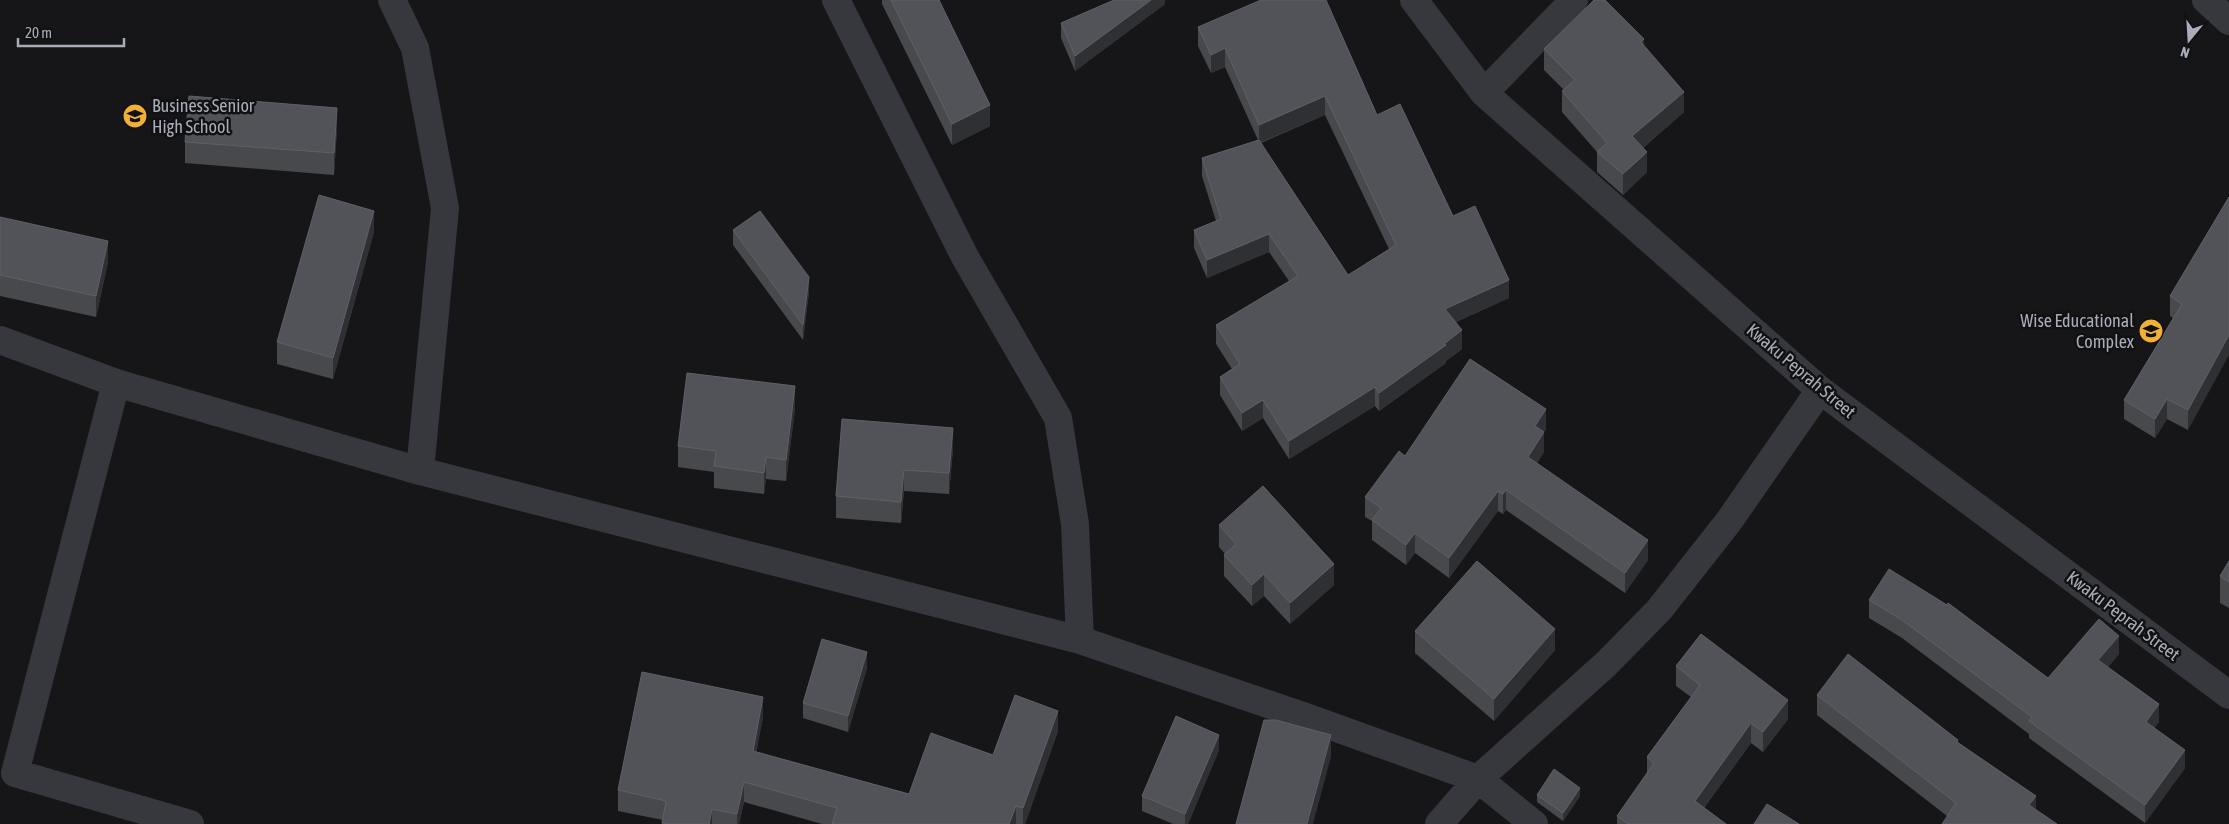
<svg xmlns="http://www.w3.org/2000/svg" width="2229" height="824" font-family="'Asap Condensed',sans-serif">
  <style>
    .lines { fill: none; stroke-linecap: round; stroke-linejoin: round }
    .minor { stroke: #37383d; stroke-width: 28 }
    .wall { fill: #47494d; fill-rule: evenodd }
    .shaded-wall { fill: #2f3033 }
    .building { fill: #525359; stroke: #5f6168 }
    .labels { text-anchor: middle; stroke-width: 5; stroke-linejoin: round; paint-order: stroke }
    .poi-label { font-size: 18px; fill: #a8adb8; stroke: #111113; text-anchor: start }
    .street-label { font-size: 18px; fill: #a8adb8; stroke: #111113 }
  </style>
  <rect width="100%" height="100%" fill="#161618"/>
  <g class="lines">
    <!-- minor -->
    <path class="minor" d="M 392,0 L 415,48 L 445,208 L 420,471
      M 836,0 L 965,257 L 1058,418 L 1075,524 L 1080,640
      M 1414,0 L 1484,93 L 1820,390 L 2229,695
      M 2206,0 L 2229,21
      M 1484,93 L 1574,0
      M 0,340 L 116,383
      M 190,824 L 15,773 L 116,383 L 420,471 L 1080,640 L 1306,717 L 1478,779 L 1534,824
      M 1439,824 L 1478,779 L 1606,664 L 1659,610 L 1729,521 L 1820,390"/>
  </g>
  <!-- wall -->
  <path class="wall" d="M 882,0 L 939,0 L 990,126 L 952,145 L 882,4 Z
    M 1165,0 L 1165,4 L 1075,71 L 1061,38 L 1061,23 Z
    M 1198,27 L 1377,115 L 1453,216 L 1509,298 L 1456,322 L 1462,349 L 1446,361 L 1446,363 L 1379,411 L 1375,406 L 1289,459 L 1263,418 L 1242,431 L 1220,395 L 1220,377 L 1232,369 L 1216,344 L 1216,325 L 1289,281 L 1269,252 L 1207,278 L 1194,248 L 1194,230 L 1216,221 L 1202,176 L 1202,158 L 1258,140 L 1225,67 L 1211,73 L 1198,46 ZM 1325,115 L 1389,249 L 1348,275 L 1261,143 Z
    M 1644,46 L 1684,112 L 1643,148 L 1647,172 L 1623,195 L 1597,172 L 1597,152 L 1562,112 L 1562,91 L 1564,90 L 1544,70 L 1544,49 Z
    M 337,129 L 334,175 L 185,163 L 185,142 Z
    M 2229,197 L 2188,430 L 2167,419 L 2155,438 L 2124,419 L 2124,400 L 2173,318 L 2170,316 L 2170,296 Z
    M 0,217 L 108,262 L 96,317 L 0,296 Z
    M 733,230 L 809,292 L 803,340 L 733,245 Z
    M 374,232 L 333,379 L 277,364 L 277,342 Z
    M 795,408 L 786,481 L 766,479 L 764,494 L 714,488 L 714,472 L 678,467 L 678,446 Z
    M 1546,429 L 1544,432 L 1544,452 L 1537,463 L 1648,560 L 1625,593 L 1506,510 L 1503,514 L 1498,511 L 1449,578 L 1415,553 L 1406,565 L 1372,540 L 1372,521 L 1365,517 L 1365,497 L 1405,456 Z
    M 953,449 L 949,494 L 904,491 L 901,523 L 836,518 L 836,496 Z
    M 1219,525 L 1334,585 L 1290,624 L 1264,596 L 1252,606 L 1224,576 L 1224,555 L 1225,554 L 1219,547 Z
    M 2229,561 L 2229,608 L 2220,603 L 2220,576 Z
    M 1869,600 L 2048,678 L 2119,654 L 2108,667 L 2159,722 L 2154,728 L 2185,768 L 2145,823 L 2029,738 L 2029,734 L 1902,638 L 1869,618 Z
    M 1415,631 L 1555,650 L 1494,721 L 1415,653 Z
    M 1676,666 L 1788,719 L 1763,752 L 1751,743 L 1704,808 L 1726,824 L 1617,824 L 1617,816 L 1647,773 L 1647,757 L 1691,697 L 1676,686 Z
    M 867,668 L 848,732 L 803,718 L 803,703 Z
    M 1817,695 L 1958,743 L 2036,796 L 1947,816 L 1817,715 Z
    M 763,717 L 756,752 L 909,794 L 993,755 L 1058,731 L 1025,824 L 822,824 L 744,802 L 739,824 L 662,824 L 663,820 L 618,811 L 618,790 Z
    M 1219,750 L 1188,824 L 1173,824 L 1142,811 L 1142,796 Z
    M 1537,795 L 1580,796 L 1563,821 L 1537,802 Z"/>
  <!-- shaded-wall -->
  <path class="shaded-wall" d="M 1151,0 L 1165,0 L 1165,4 L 1075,71 L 1075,56 Z
    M 1644,39 L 1644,59 L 1641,42 Z
    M 1225,48 L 1225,67 L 1211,73 L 1211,55 Z
    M 1684,92 L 1684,112 L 1632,157 L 1632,136 Z
    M 1325,96 L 1325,115 L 1259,143 L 1259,125 Z
    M 990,105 L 990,126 L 952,145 L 952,124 Z
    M 337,108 L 337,129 L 334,175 L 334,153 Z
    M 1647,152 L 1647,172 L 1623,195 L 1623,174 Z
    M 374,211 L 374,232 L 333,379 L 333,358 Z
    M 1269,234 L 1269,252 L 1207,278 L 1207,260 Z
    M 108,241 L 108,262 L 96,317 L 96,296 Z
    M 809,277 L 809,292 L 803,340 L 803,325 Z
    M 1509,280 L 1509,298 L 1445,327 L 1445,309 Z
    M 1462,330 L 1462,349 L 1446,361 L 1446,363 L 1379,411 L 1379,393 Z
    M 2229,335 L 2229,355 L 2188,430 L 2188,410 Z
    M 795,386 L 795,408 L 786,481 L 786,460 Z
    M 1375,387 L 1375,406 L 1289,459 L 1289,441 Z
    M 2167,399 L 2167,419 L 2155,438 L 2155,419 Z
    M 1263,400 L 1263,418 L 1242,431 L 1242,413 Z
    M 1546,409 L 1546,429 L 1544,432 L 1544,452 L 1528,477 L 1528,457 L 1535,426 Z
    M 953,428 L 953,449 L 949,494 L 949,473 Z
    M 766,457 L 766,479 L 764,494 L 764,473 Z
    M 904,470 L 904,491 L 901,523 L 901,502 Z
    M 1506,490 L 1506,510 L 1503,514 L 1503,494 Z
    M 1498,491 L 1498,511 L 1449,578 L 1449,558 Z
    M 1415,533 L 1415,553 L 1406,565 L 1406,545 Z
    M 1648,540 L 1648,560 L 1625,593 L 1625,573 Z
    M 1334,564 L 1334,585 L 1290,624 L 1290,603 Z
    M 1264,574 L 1264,596 L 1252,606 L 1252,585 Z
    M 1555,629 L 1555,650 L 1494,721 L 1494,699 Z
    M 2119,636 L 2119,654 L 2098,678 L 2098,660 Z
    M 867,652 L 867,668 L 848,732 L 848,716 Z
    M 763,697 L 763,717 L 753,771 L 753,751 Z
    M 1788,700 L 1788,719 L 1763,752 L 1763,732 Z
    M 2159,704 L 2159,722 L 2146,740 L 2146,722 Z
    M 1058,711 L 1058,731 L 1025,824 L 1023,824 L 1023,808 Z
    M 1751,723 L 1751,743 L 1695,820 L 1695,801 Z
    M 1219,735 L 1219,750 L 1188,824 L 1185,824 L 1185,814 Z
    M 1331,735 L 1331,757 L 1313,824 L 1307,824 Z
    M 2185,750 L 2185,768 L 2145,823 L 2145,805 Z
    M 744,782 L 744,802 L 739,824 L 737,824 L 737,814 Z
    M 1580,788 L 1580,796 L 1563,821 L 1563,813 Z
    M 2036,796 L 2036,816 L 2029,805 Z
    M 1016,806 L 1016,824 L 1009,824 Z
    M 712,809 L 712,824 L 709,824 Z"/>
  <!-- building -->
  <path class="building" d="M 891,0 L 939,0 L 990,105 L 952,124 Z
    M 1114,0 L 1151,0 L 1075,56 L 1061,23 Z
    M 1261,0 L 1326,0 L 1377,115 L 1400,104 L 1453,216 L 1475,206 L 1509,280 L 1445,309 L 1462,330 L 1444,344 L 1446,345 L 1379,393 L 1375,387 L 1289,441 L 1263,400 L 1242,413 L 1220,377 L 1240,364 L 1216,325 L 1298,276 L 1269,234 L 1207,260 L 1194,230 L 1221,219 L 1202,158 L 1259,140 L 1348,275 L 1396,245 L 1325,96 L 1259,125 L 1225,48 L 1211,55 L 1198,27 Z
    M 1594,0 L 1605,0 L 1644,39 L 1641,42 L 1684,92 L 1632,136 L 1647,152 L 1623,174 L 1597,152 L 1607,143 L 1562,91 L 1575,80 L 1544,49 Z
    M 189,96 L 337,108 L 334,153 L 185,142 Z
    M 319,195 L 374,211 L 333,358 L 277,342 Z
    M 2229,197 L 2229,335 L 2188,410 L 2167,399 L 2155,419 L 2124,400 L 2182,304 L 2170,296 Z
    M 760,211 L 809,277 L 803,325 L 733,230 Z
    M 0,217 L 108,241 L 96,296 L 0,275 Z
    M 1470,359 L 1546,409 L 1535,426 L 1544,432 L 1528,457 L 1648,540 L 1625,573 L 1506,490 L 1503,494 L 1498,491 L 1449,558 L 1415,533 L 1406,545 L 1372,520 L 1381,508 L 1365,497 L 1399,451 L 1405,456 Z
    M 687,373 L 795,386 L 786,460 L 766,457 L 764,473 L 714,466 L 716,451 L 678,446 Z
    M 842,419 L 953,428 L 949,473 L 904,470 L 901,502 L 836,496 Z
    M 1263,486 L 1334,564 L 1290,603 L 1264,574 L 1252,585 L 1224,555 L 1236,544 L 1219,525 Z
    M 1477,561 L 1555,629 L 1494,699 L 1415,631 Z
    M 2229,561 L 2229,582 L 2220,576 Z
    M 1889,569 L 1947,605 L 1948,603 L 2048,678 L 2099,619 L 2119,636 L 2098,660 L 2159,704 L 2146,722 L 2185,750 L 2145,805 L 2029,721 L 2032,717 L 1902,620 L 1869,600 Z
    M 1701,634 L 1788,700 L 1763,732 L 1751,723 L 1695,801 L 1726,824 L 1628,824 L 1617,816 L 1654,763 L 1647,757 L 1700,685 L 1676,666 Z
    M 822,639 L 867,652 L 848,716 L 803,703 Z
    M 1848,654 L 1958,740 L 1957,742 L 2036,796 L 2029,805 L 2057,824 L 1942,824 L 1956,803 L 1817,695 Z
    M 642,672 L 763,697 L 753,751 L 909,794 L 931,733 L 993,755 L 1015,695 L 1058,711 L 1023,808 L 1016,806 L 1009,824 L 832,824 L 837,808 L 744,782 L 737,814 L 712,809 L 709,824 L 668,824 L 662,823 L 666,801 L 618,790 Z
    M 1176,716 L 1219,735 L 1185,814 L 1142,796 Z
    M 1264,720 L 1276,720 L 1331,735 L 1307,824 L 1236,824 Z
    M 1554,769 L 1580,788 L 1563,813 L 1537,795 Z
    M 1767,804 L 1799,824 L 1754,824 Z"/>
  <!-- icons -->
  <defs>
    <symbol id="school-disc" viewBox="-11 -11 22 22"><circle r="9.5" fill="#f2b134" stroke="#111113"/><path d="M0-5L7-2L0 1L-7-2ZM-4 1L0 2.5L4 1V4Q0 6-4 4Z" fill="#111"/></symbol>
  </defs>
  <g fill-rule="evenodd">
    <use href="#school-disc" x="121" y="102" width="28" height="28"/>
    <use href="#school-disc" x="2137" y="317" width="28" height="28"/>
  </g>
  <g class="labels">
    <!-- poi labels -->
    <g class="poi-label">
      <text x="152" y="112">Business Senior<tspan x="152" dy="21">High School</tspan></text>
      <text x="2134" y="327" text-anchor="end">Wise Educational<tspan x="2134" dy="21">Complex</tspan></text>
    </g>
    <!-- street labels -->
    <g class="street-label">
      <text transform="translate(1801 371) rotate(40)" y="6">Kwaku Peprah Street</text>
      <text transform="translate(2123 616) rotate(37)" y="6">Kwaku Peprah Street</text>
    </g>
  </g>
  <!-- north arrow -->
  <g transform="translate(2189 40) rotate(198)" stroke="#111113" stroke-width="4" paint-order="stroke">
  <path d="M0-4L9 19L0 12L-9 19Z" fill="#a8adb8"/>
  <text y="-8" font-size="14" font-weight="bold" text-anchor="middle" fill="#a8adb8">N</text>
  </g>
  <!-- scale -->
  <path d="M18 38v8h106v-8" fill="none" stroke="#a8adb8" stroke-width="2.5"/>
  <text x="25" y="38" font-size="15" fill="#a8adb8" stroke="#111113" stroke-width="4" paint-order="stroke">20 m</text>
</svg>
